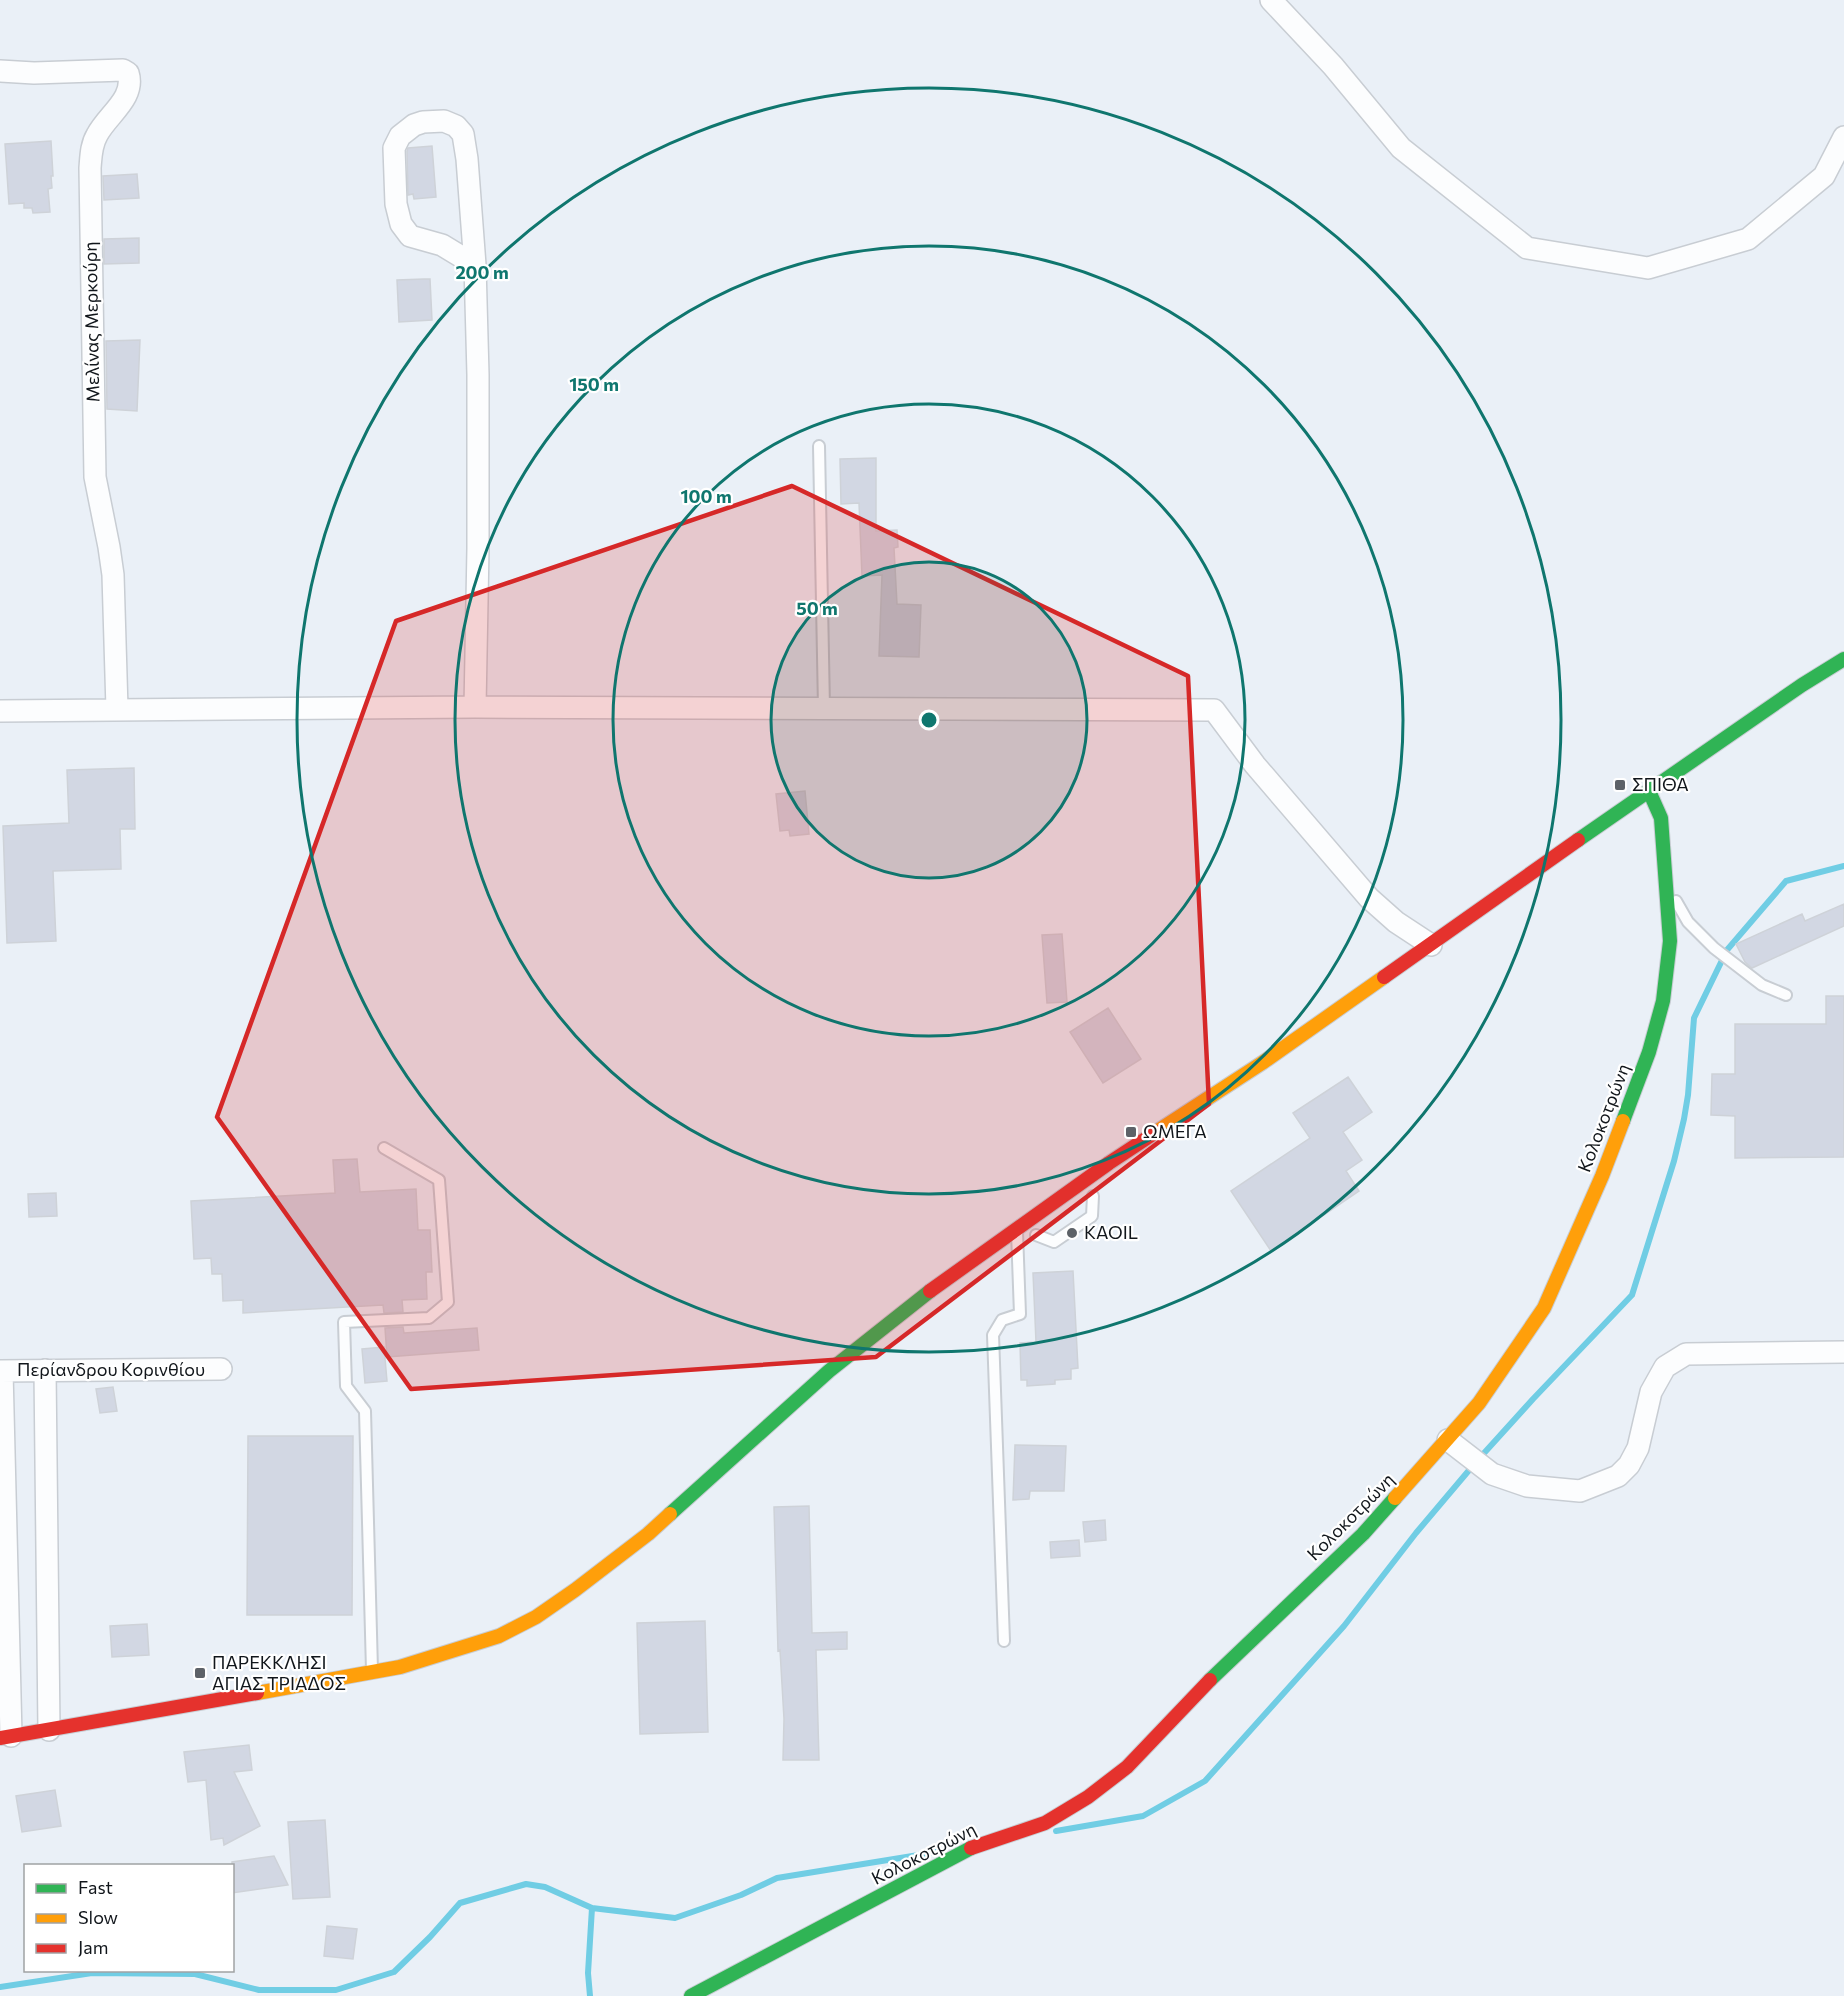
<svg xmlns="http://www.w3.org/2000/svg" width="1844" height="1996" font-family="Commissioner,sans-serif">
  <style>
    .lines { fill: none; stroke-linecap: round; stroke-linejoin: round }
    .stream { stroke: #70cde4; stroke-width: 6 }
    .building { fill: #d2d7e3; stroke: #ced2d8; stroke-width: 1.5 }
    .lane-casing { stroke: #c8cdd3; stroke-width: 14 }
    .street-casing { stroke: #c8cdd3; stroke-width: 24 }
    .fast-casing { stroke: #c8cdd3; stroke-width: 16 }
    .slow-casing { stroke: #c8cdd3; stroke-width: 16 }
    .jam-casing { stroke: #c8cdd3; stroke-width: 16 }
    .lane { stroke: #fcfdfe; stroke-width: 10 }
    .street { stroke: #fcfdfe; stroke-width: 21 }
    .fast { stroke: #30b455; stroke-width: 14 }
    .slow { stroke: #ff9f0a; stroke-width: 14 }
    .jam { stroke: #e5322d; stroke-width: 14 }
    .marked { fill: #d62828; fill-opacity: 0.2; stroke: #d62828; stroke-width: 4.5; stroke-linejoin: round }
    .ring { fill: none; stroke: #0f766e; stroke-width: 3 }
    .poi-dot { fill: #5d6268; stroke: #fff; stroke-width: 2 }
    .labels { text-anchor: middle; stroke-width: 4.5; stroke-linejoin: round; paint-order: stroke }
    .street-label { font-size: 18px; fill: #11161b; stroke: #fff }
    .poi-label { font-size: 18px; fill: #11161b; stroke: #fff; text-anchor: start }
    .centre { fill: #0f766e; stroke: #fff; stroke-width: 3 }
    .ring-label { font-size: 18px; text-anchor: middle; font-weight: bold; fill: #0f766e; stroke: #fff; stroke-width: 4.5; stroke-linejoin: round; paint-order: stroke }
  </style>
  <rect width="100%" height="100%" fill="#eaf0f7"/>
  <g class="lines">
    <!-- stream -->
    <path class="stream" d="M 1056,1831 L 1143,1816 L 1205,1781 L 1344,1626 L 1416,1533 L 1476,1462 L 1533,1399 L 1632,1295 L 1674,1161 L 1684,1119 L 1688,1095 L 1694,1018 L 1727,950 L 1786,881 L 1844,866
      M 0,1987 L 92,1973 L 195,1974 L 259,1990 L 336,1990 L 394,1972 L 430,1937 L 460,1903 L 526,1884 L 545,1887 L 592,1908 L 675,1918 L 741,1895 L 777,1878 L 937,1852
      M 590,1996 L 588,1973 L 592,1908"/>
  </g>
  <!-- building -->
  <path class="building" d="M 51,141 L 53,176 L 51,176 L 52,188 L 48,189 L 50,212 L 33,213 L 32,208 L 24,208 L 24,203 L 9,204 L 5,144 Z
    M 432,146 L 436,197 L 414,199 L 413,194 L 408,195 L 407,151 L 408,148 Z
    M 137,174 L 139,198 L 104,200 L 103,176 Z
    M 139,238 L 139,263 L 104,264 L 104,239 Z
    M 424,279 L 430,279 L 432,320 L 399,322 L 397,280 Z
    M 140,340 L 137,411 L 107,409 L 106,341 Z
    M 876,458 L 876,531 L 897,530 L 898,547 L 894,548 L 897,604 L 921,605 L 919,657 L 879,656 L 882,575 L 862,576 L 859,503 L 841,504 L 840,459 Z
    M 134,768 L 135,829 L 120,829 L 121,869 L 53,871 L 56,941 L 7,943 L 3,826 L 69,823 L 67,770 Z
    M 805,791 L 809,834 L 790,836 L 789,830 L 780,831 L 776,794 Z
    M 1844,904 L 1844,926 L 1752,968 L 1745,962 L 1736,944 L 1802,914 L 1805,921 Z
    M 1062,934 L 1067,1002 L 1047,1003 L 1042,935 Z
    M 1826,996 L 1844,996 L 1844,1157 L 1735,1158 L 1735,1116 L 1711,1115 L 1712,1074 L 1735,1074 L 1735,1024 L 1826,1024 Z
    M 1108,1008 L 1141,1059 L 1103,1083 L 1070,1032 Z
    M 1348,1077 L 1372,1112 L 1343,1132 L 1362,1160 L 1346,1171 L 1359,1191 L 1271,1251 L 1231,1191 L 1310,1138 L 1293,1113 Z
    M 357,1159 L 360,1192 L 416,1189 L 418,1230 L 430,1230 L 432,1272 L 426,1272 L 427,1299 L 402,1300 L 403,1312 L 384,1313 L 383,1305 L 243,1313 L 243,1300 L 223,1301 L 222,1274 L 212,1274 L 211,1258 L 194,1259 L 191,1201 L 335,1193 L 333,1160 Z
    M 56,1193 L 57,1216 L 29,1217 L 28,1194 Z
    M 1073,1271 L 1078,1368 L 1071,1369 L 1071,1379 L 1055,1380 L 1055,1384 L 1027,1386 L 1027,1380 L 1021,1380 L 1020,1343 L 1036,1342 L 1033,1273 Z
    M 403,1327 L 404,1333 L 477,1328 L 479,1350 L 387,1357 L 385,1328 Z
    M 384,1347 L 387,1381 L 365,1383 L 362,1349 Z
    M 113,1387 L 117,1411 L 100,1413 L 96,1389 Z
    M 248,1436 L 353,1436 L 352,1615 L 247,1615 Z
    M 1015,1445 L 1066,1446 L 1064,1491 L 1030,1491 L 1029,1499 L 1013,1500 Z
    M 809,1506 L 812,1633 L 847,1632 L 847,1649 L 816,1650 L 819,1760 L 783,1760 L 784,1719 L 780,1650 L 778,1651 L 774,1507 Z
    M 1105,1520 L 1106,1540 L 1085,1542 L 1083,1522 Z
    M 1079,1540 L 1080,1556 L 1051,1558 L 1050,1542 Z
    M 705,1621 L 708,1732 L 640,1734 L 637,1623 Z
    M 147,1624 L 149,1655 L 112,1657 L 110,1626 Z
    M 249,1745 L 252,1770 L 234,1772 L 260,1826 L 224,1845 L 223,1838 L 211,1840 L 206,1780 L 188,1782 L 184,1752 Z
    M 55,1790 L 61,1826 L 22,1832 L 16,1796 Z
    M 325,1820 L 330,1897 L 293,1899 L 288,1822 Z
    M 274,1856 L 288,1885 L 232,1893 L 232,1862 Z
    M 327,1926 L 357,1929 L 353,1959 L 324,1956 Z"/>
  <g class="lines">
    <defs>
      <path id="lane" d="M 819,446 L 824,708
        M 1676,901 L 1688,922 L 1714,948 L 1762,985 L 1786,995
        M 1036,1235 L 1054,1242 L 1092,1216 L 1093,1196
        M 1004,1641 L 993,1335 L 1002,1320 L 1020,1314 L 1017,1232
        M 372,1670 L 365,1411 L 346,1386 L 344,1322 L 429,1318 L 448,1302 L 439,1180 L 384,1148"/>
      <path id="street" d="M 1271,0 L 1333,66 L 1401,148 L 1527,248 L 1648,268 L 1748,239 L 1824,176 L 1844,137
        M 0,71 L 34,73 L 123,70 L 128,73 C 136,98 107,115 97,135 C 91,145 91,156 90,168 L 95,477 L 109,547 L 113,575 L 117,709
        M 475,265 L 467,159 L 463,134 L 456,126 L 444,121 L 423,122 L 414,125 L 400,136 L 394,148 L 396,204 L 401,224 L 410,236 L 442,245 L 475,265 L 478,375 L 478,548 L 475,707
        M 0,711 L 475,707 L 1214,710 L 1255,765 L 1369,898 L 1396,922 L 1431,945
        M 45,1370 L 49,1730
        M 0,1371 L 221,1369
        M 2,1371 L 11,1736
        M 1448,1440 L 1492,1474 L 1527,1486 L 1580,1491 L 1618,1476 L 1629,1465 L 1638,1448 L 1651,1392 L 1665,1367 L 1686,1354 L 1844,1352"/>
      <path id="fast" d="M 1578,840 L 1802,685 L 1844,659
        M 1623,1121 L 1649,1052 L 1663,1001 L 1670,941 L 1661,818 L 1649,791
        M 670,1514 L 829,1371 L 930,1291
        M 1210,1680 L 1363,1534 L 1395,1498
        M 691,1996 L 971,1848"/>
      <path id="slow" d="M 1156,1132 L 1262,1063 L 1384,977
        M 1395,1498 L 1479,1403 L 1544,1308 L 1602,1176 L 1623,1121
        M 257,1693 L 400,1667 L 499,1636 L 536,1617 L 575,1590 L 648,1534 L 670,1514"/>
      <path id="jam" d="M 1384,977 L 1578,840
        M 930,1291 L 1109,1163 L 1156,1132
        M 0,1738 L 257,1693
        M 971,1848 L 1045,1823 L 1088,1797 L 1127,1767 L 1210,1680"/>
    </defs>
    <!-- lane casing -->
    <use href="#lane" class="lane-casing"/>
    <!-- street casing -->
    <use href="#street" class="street-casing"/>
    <!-- fast casing -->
    <use href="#fast" class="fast-casing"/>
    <!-- slow casing -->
    <use href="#slow" class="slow-casing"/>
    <!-- jam casing -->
    <use href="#jam" class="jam-casing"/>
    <!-- lane -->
    <use href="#lane" class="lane"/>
    <!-- street -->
    <use href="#street" class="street"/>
    <!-- fast -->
    <use href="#fast" class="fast"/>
    <!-- slow -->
    <use href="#slow" class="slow"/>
    <!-- jam -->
    <use href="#jam" class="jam"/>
  </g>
  <!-- marked area -->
  <path class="marked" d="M 792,486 L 1188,676 L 1209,1104 L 876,1357 L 411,1389 L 217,1117 L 396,621 Z"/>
  <!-- distance rings -->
  <circle cx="929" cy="720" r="158" fill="#0f766e" fill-opacity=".12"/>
  <g class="ring">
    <circle cx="929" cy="720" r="158"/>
    <circle cx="929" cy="720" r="316"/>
    <circle cx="929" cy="720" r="474"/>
    <circle cx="929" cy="720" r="632"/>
  </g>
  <!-- markers -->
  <g class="poi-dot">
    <rect x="1614" y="779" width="12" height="12" rx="3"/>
    <rect x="1125" y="1126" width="12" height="12" rx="3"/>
    <circle cx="1072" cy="1233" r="6"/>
    <rect x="194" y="1667" width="12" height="12" rx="3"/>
  </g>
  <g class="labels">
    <!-- street labels -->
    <g class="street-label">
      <text transform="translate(92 322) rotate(-91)" y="6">Μελίνας Μερκούρη</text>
      <text transform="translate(1604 1118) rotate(-69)" y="6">Κολοκοτρώνη</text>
      <text x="111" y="1376">Περίανδρου Κορινθίου</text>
      <text transform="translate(1351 1517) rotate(-45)" y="6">Κολοκοτρώνη</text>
      <text transform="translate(924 1854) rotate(-27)" y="6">Κολοκοτρώνη</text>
    </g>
    <!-- poi labels -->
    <g class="poi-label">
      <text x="1632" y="791">ΣΠΙΘΑ</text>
      <text x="1143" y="1138">ΩΜΕΓΑ</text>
      <text x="1084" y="1239">KAOIL</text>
      <text x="212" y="1669">ΠΑΡΕΚΚΛΗΣΙ<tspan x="212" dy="21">ΑΓΙΑΣ ΤΡΙΑΔΟΣ</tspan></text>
    </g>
  </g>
  <circle cx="929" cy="720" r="9" class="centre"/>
  <g class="ring-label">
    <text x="482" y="279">200 m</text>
    <text x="594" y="391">150 m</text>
    <text x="706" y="503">100 m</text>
    <text x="817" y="615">50 m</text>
  </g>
  <!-- legend -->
  <rect x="24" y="1864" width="210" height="108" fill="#ffffff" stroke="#a0a2a4" stroke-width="1.5"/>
  <rect x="36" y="1884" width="30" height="9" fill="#30b455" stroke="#a0a2a4" stroke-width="1.5"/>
  <text x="78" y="1894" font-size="18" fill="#11161b">Fast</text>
  <rect x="36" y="1914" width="30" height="9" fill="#ff9f0a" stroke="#a0a2a4" stroke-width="1.5"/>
  <text x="78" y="1924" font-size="18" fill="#11161b">Slow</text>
  <rect x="36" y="1944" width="30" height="9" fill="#e5322d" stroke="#a0a2a4" stroke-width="1.5"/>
  <text x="78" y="1954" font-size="18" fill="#11161b">Jam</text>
</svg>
